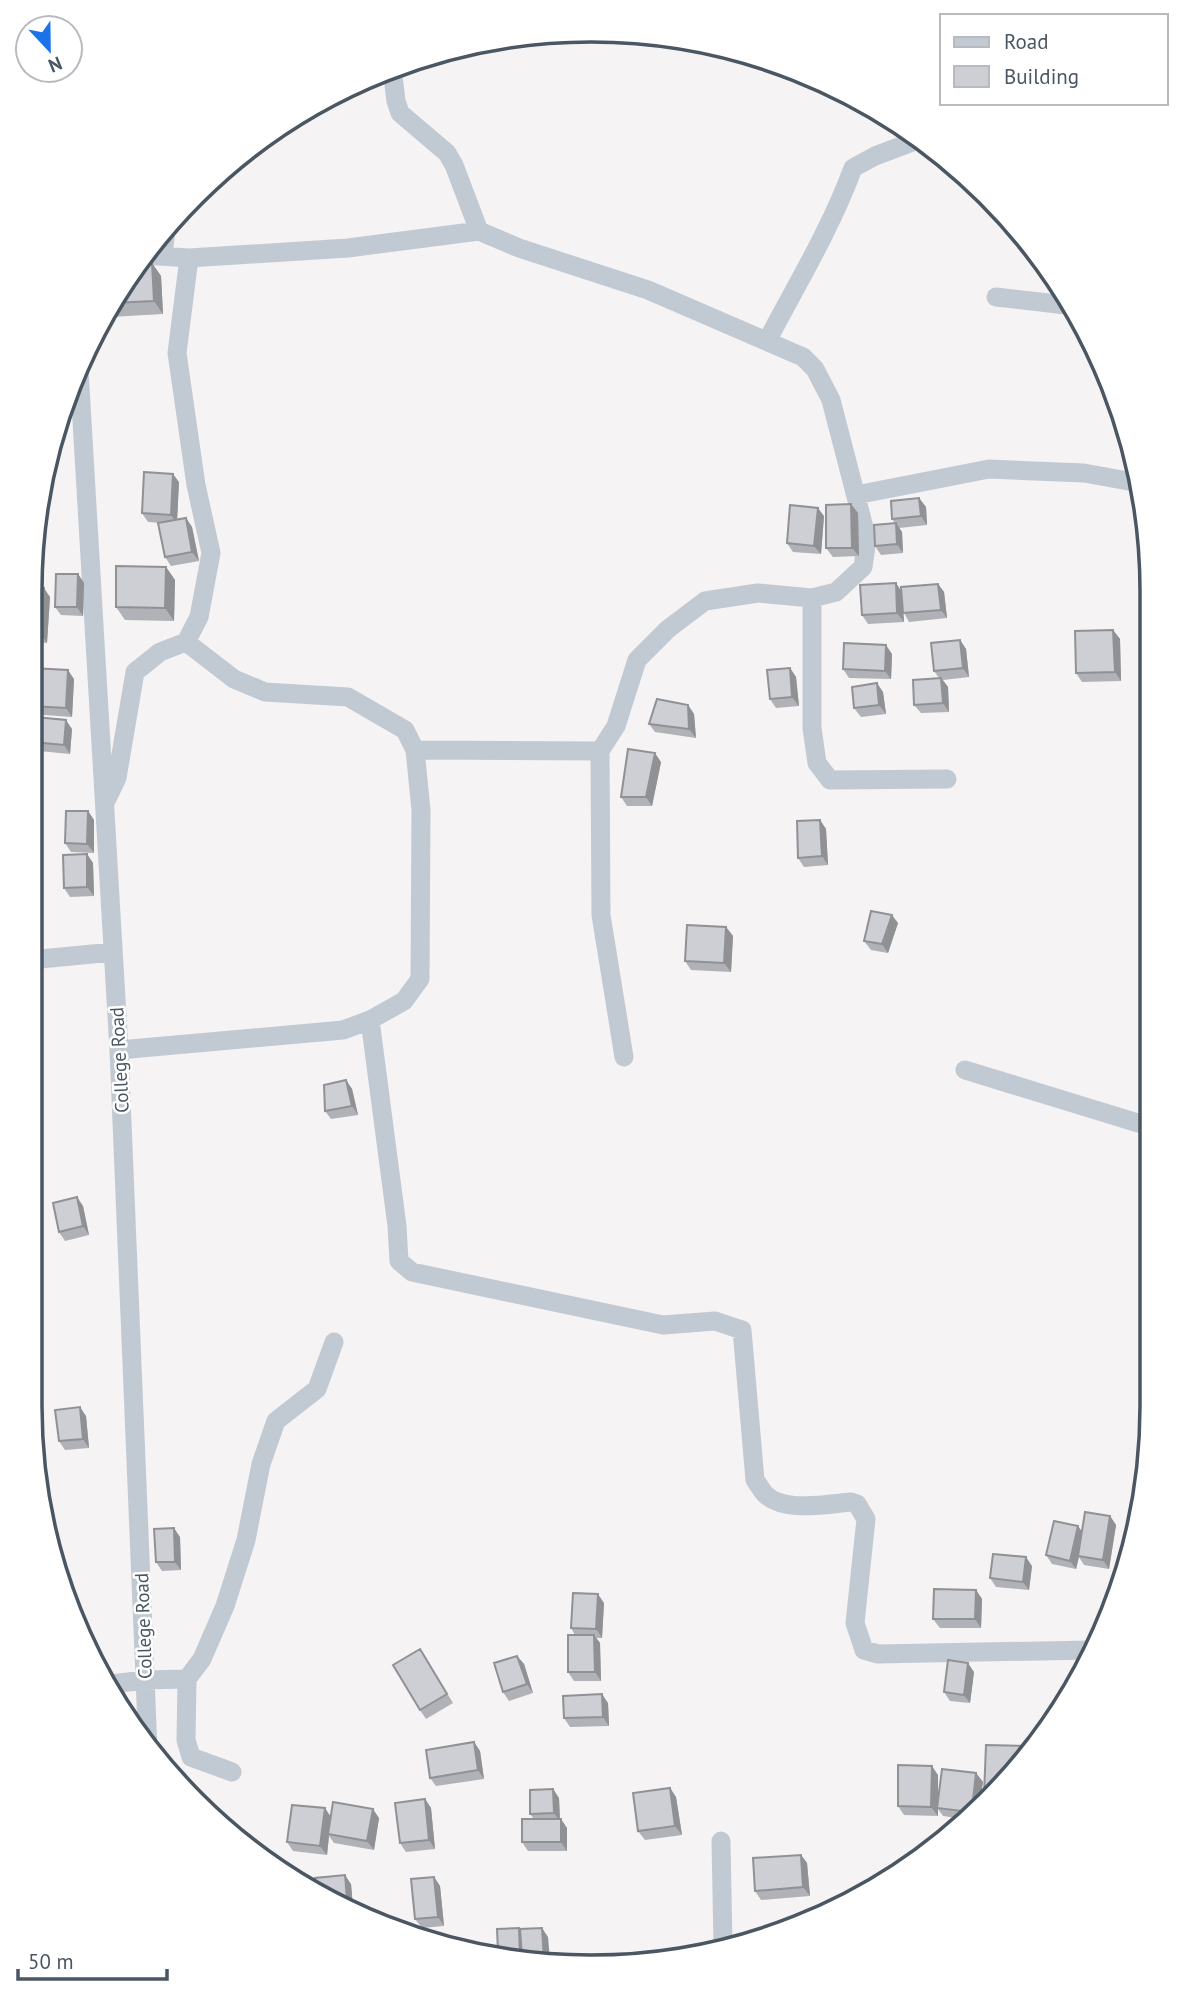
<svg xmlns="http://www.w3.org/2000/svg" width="1182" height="1997" font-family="'PT Sans',sans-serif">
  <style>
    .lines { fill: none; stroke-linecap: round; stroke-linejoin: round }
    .minor { stroke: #c1cad2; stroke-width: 19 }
    .wall { fill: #b0b2b7 }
    .shaded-wall { fill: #909195 }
    .building { fill: #cdcfd5; stroke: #909195; stroke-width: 2 }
    .labels { text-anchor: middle; stroke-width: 5; stroke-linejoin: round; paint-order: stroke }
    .street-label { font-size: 19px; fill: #4a5661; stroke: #fff }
    .rim { fill: none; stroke: #4a5661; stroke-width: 3.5 }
  </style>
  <rect width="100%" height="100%" fill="#f5f3f3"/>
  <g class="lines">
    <!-- minor -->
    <path class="minor" d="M 392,68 L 396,101 L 400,113 L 447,153 L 454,165 L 479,231 L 519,248 L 648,290 L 803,357 L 815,369 L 831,400 L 867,539 L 863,567 L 836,592 L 812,598 L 758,593 L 705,601 L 668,629 L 637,660 L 616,726 L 600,751 L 415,750
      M 144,255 L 189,258 L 348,248 L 479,231
      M 163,256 L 166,229
      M 996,297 L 1074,306
      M 767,341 C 797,284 831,228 853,168 L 875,156 L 920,139
      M 79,370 L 119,1050 L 148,1750
      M 856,495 L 989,469 L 1084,473 L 1139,483
      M 812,598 L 812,728 L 817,763 L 830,780 L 947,779
      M 600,751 L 601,915 L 624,1057
      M 105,803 L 117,778 L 135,672 L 160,652 L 186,642 L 199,617 L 211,553 L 196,485 L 177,353 L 189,258
      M 30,960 L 113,952
      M 370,1020 L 397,1226 L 399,1261 L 412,1272 L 663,1325 L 715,1321 L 742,1330 L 755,1480 C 759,1485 761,1490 765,1494 C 783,1513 828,1504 851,1502 L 857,1504 L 866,1519 L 855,1623 L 864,1650 L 878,1654 L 1091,1650
      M 119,1050 L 343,1030 L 370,1020 L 404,1001 L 420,979 L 421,810 L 415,750 L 405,730 L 348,697 L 265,692 L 234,679 L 186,642
      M 965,1070 L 1151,1127
      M 187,1679 L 186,1740 L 191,1757 L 232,1772
      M 111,1684 L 145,1680 L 187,1679 L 202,1659 L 225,1606 L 246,1540 L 261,1464 L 276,1421 L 317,1389 L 334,1342
      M 721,1841 L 723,1946"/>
  </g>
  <!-- wall -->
  <path class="wall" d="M 152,263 L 161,276 L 163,314 L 110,317 L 107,313 L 125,279 Z
    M 179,482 L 177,519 L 186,518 L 192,527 L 199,561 L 171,566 L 165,557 L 161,523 L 148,522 L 142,513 Z
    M 919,498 L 926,507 L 927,525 L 899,528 L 902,532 L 903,553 L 881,555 L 875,546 L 895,523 L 892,519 Z
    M 858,513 L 859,556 L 833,557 L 826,548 Z
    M 824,516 L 821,554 L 793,552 L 787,543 Z
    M 166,567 L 175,580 L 174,621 L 125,620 L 116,607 Z
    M 78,574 L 84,583 L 83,616 L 61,615 L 55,607 Z
    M 938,584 L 944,592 L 947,618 L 909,622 L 903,611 L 904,622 L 868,624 L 862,615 L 901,591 Z
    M 31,587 L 50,597 L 47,643 L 31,642 Z
    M 1113,630 L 1120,639 L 1121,681 L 1082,682 L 1076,673 Z
    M 960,640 L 966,649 L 969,677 L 943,680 L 948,687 L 949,712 L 921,713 L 914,705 L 939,678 L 934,671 Z
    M 892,654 L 891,679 L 849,678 L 843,669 Z
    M 31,668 L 74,679 L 72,717 L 31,714 Z
    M 790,668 L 796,677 L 799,706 L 776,708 L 770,699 Z
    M 883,692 L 886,714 L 861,717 L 854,708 Z
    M 688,705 L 694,714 L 696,738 L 655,732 L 649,724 Z
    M 72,729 L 70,754 L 39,751 L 33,742 Z
    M 661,762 L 652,806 L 627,806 L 621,797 Z
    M 88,811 L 94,820 L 94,853 L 71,852 L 65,843 Z
    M 820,820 L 826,829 L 828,865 L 804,867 L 798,858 Z
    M 87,854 L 93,863 L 94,896 L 70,897 L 64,888 Z
    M 898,923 L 888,953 L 871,950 L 864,941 Z
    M 726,927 L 733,936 L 731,972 L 691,970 L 685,961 Z
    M 346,1080 L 352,1089 L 358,1115 L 331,1119 L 325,1111 Z
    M 83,1206 L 89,1235 L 65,1241 L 59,1232 Z
    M 86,1416 L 89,1448 L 65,1450 L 59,1441 Z
    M 1110,1516 L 1116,1525 L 1109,1569 L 1084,1565 L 1079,1557 L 1076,1569 L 1052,1564 L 1046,1555 L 1078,1526 L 1082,1532 Z
    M 180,1537 L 181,1570 L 162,1571 L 156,1562 Z
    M 1032,1566 L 1029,1590 L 996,1587 L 990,1578 Z
    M 976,1590 L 982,1599 L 981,1628 L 940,1628 L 933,1619 Z
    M 604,1603 L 602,1638 L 596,1638 L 600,1643 L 601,1681 L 574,1681 L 568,1672 L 575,1635 L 571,1628 Z
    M 420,1649 L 453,1703 L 426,1719 L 420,1710 Z
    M 517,1656 L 524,1664 L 533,1693 L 509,1701 L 503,1692 Z
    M 974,1672 L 970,1703 L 950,1701 L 944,1692 Z
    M 608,1703 L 609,1726 L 570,1727 L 564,1718 Z
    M 474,1742 L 480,1751 L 484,1779 L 436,1786 L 430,1778 Z
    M 976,1773 L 983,1782 L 980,1800 L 963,1819 L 943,1816 L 938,1809 L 938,1816 L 904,1815 L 898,1806 L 938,1775 L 938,1801 Z
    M 670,1788 L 676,1797 L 682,1835 L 645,1840 L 638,1831 Z
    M 553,1789 L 559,1798 L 560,1819 L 567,1828 L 567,1851 L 528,1851 L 522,1842 L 534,1819 L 530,1814 Z
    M 425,1799 L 431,1808 L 435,1849 L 406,1852 L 400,1843 Z
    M 331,1817 L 379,1818 L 374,1850 L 334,1843 L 329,1836 L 327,1855 L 293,1851 L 287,1842 Z
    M 801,1855 L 807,1863 L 810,1896 L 761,1900 L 755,1891 Z
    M 434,1877 L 440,1886 L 444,1926 L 422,1928 L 415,1919 Z
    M 351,1884 L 353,1907 L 350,1908 L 316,1891 Z"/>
  <!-- shaded-wall -->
  <path class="shaded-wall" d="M 152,263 L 161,276 L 163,314 L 154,301 Z
    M 173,474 L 179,482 L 177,523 L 171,515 Z
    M 919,498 L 926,507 L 927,525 L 921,516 Z
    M 851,504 L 858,513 L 859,556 L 852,548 Z
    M 818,508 L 824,516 L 821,554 L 814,546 Z
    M 186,518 L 192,527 L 199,561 L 192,552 Z
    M 896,523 L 902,532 L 903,553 L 897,544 Z
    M 166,567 L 175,580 L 174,621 L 165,608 Z
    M 78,574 L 84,583 L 83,616 L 77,607 Z
    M 896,583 L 902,592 L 904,622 L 897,613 Z
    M 938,584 L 944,592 L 947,618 L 941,610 Z
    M 44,588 L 50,597 L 47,643 L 41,634 Z
    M 1113,630 L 1120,639 L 1121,681 L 1115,672 Z
    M 960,640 L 966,649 L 969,677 L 963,668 Z
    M 886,645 L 892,654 L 891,679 L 885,671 Z
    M 790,668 L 796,677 L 799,706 L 792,697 Z
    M 68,670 L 74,679 L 72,717 L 66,708 Z
    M 941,678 L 948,687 L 949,712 L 943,703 Z
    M 877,683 L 883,692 L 886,714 L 879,705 Z
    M 688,705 L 694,714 L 696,738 L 689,729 Z
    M 66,720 L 72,729 L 70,754 L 64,745 Z
    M 655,753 L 661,762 L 652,806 L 646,797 Z
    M 31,758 L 37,767 L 34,796 L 31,792 Z
    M 88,811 L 94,820 L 94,853 L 87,844 Z
    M 820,820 L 826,829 L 828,865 L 822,856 Z
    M 87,854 L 93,863 L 94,896 L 87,887 Z
    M 892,915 L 898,923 L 888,953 L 882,944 Z
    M 726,927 L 733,936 L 731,972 L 724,963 Z
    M 30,980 L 31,980 L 34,1003 L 30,998 Z
    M 346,1080 L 352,1089 L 358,1115 L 352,1106 Z
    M 77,1197 L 83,1206 L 89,1235 L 83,1226 Z
    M 80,1407 L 86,1416 L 89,1448 L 83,1439 Z
    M 1110,1516 L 1116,1525 L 1109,1569 L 1103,1560 Z
    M 1078,1526 L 1084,1535 L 1076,1569 L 1070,1561 Z
    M 174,1528 L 180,1537 L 181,1570 L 175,1562 Z
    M 1026,1557 L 1032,1566 L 1029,1590 L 1023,1582 Z
    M 976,1590 L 982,1599 L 981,1628 L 975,1619 Z
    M 598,1594 L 604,1603 L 602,1638 L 596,1629 Z
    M 594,1635 L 600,1643 L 601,1681 L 595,1672 Z
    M 517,1656 L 524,1664 L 533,1693 L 527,1684 Z
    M 968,1663 L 974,1672 L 970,1703 L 964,1695 Z
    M 602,1694 L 608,1703 L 609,1726 L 603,1717 Z
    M 474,1742 L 480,1751 L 484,1779 L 478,1770 Z
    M 932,1766 L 938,1775 L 938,1816 L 931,1807 Z
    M 976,1773 L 983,1782 L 980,1800 L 972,1809 Z
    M 670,1788 L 676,1797 L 682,1835 L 675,1826 Z
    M 553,1789 L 559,1798 L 560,1822 L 554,1813 Z
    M 425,1799 L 431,1808 L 435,1849 L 429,1840 Z
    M 325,1808 L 331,1817 L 328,1834 L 329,1836 L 327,1855 L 320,1846 Z
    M 373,1809 L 379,1818 L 374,1850 L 367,1841 Z
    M 561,1819 L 567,1828 L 567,1851 L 561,1842 Z
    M 801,1855 L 807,1863 L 810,1896 L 803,1887 Z
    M 345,1875 L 351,1884 L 353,1907 L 347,1899 Z
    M 434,1877 L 440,1886 L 444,1926 L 438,1917 Z
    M 519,1928 L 525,1937 L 525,1956 L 520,1956 Z
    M 542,1928 L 548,1937 L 550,1960 L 544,1960 Z"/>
  <!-- building -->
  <path class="building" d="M 152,263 L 154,301 L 112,303 L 125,279 L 136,264 Z
    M 144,472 L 173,474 L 171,515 L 142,513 Z
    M 919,498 L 921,516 L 892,519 L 891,501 Z
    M 851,504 L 852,548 L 826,548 L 826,505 Z
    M 790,505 L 818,508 L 814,546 L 787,543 Z
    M 186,518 L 192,552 L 165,557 L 158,523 Z
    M 896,523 L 897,544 L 875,546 L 874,525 Z
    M 116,566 L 166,567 L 165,608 L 116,607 Z
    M 56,574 L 78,574 L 77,607 L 55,607 Z
    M 896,583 L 897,613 L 862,615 L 860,585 Z
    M 938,584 L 941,610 L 903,613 L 901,587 Z
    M 31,587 L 44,588 L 41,634 L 31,634 Z
    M 1113,630 L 1115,672 L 1076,673 L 1075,631 Z
    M 960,640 L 963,668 L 934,671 L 931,643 Z
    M 844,643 L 886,645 L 885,671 L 843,669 Z
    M 31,668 L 68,670 L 66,708 L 31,706 Z
    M 790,668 L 792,697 L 770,699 L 767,670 Z
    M 941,678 L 943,703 L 914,705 L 913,680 Z
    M 877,683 L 879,705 L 854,708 L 852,687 Z
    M 657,699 L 688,705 L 689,729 L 649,724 Z
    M 35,717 L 66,720 L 64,745 L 33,742 Z
    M 628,749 L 655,753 L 646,797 L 621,797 Z
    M 66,811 L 88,811 L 87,844 L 65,843 Z
    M 820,820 L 822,856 L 798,858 L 797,821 Z
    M 87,854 L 87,887 L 64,888 L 63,855 Z
    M 871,911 L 892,915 L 882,944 L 864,941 Z
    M 687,925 L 726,927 L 724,963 L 685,961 Z
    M 346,1080 L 352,1106 L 325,1111 L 324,1085 Z
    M 77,1197 L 83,1226 L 59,1232 L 53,1203 Z
    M 80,1407 L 83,1439 L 59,1441 L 55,1410 Z
    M 1085,1512 L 1110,1516 L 1103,1560 L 1078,1556 Z
    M 1054,1521 L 1078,1526 L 1070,1561 L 1046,1555 Z
    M 174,1528 L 175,1562 L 156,1562 L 154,1529 Z
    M 993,1554 L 1026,1557 L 1023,1582 L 990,1578 Z
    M 934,1589 L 976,1590 L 975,1619 L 933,1619 Z
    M 573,1593 L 598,1594 L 596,1629 L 571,1628 Z
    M 568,1635 L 594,1635 L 595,1672 L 568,1672 Z
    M 420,1649 L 447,1694 L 420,1710 L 393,1665 Z
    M 517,1656 L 527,1684 L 503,1692 L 494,1663 Z
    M 948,1660 L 968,1663 L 964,1695 L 944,1692 Z
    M 602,1694 L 603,1717 L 564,1718 L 563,1696 Z
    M 474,1742 L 478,1770 L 430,1778 L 426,1750 Z
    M 986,1745 L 1031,1746 L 984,1795 Z
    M 898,1765 L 932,1766 L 931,1807 L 898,1806 Z
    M 942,1769 L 976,1773 L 972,1809 L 970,1812 L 937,1808 Z
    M 670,1788 L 675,1826 L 638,1831 L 633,1793 Z
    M 553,1789 L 554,1813 L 530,1814 L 530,1790 Z
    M 425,1799 L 429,1840 L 400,1843 L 395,1803 Z
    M 333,1802 L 373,1809 L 367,1841 L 328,1834 Z
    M 292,1805 L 325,1808 L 320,1846 L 287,1842 Z
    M 522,1819 L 561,1819 L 561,1842 L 522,1842 Z
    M 801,1855 L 803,1887 L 755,1891 L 753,1858 Z
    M 345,1875 L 347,1899 L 335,1900 L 316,1891 L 315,1878 Z
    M 434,1877 L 438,1917 L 415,1919 L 411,1879 Z
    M 519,1928 L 520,1956 L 498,1952 L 497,1929 Z
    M 542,1928 L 544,1960 L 522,1956 L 520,1929 Z"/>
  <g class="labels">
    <!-- street labels -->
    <g class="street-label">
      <text transform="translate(119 1060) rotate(-93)" y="7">College Road</text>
      <text transform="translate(143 1626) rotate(-92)" y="7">College Road</text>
    </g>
  </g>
  <!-- crop -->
  <path d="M0 0H1182V1997H0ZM591 42H591A549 549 0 0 1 1140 591V1406A549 549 0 0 1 591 1955H591A549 549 0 0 1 42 1406V591A549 549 0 0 1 591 42Z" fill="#fff" fill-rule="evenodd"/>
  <path class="rim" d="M591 42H591A549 549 0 0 1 1140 591V1406A549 549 0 0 1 591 1955H591A549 549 0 0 1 42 1406V591A549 549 0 0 1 591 42Z"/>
  <!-- legend -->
  <rect x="940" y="14" width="228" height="91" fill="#ffffff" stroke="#b7bbc0" stroke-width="2"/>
  <rect x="954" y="37" width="35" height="10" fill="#c1cad2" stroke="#b7bbc0" stroke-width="2"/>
  <text x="1004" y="49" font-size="21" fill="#4a5661">Road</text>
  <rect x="954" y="66" width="35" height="21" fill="#cdcfd5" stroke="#b7bbc0" stroke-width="2"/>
  <text x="1004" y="84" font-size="21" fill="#4a5661">Building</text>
  <!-- north arrow -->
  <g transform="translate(49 49) rotate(158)"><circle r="33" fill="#ffffff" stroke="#b7bbc0" stroke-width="2"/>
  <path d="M0-5L12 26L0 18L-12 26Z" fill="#1a73e8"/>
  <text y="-10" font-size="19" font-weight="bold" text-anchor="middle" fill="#4a5661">N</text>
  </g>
  <!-- scale -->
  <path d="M18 1969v10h149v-10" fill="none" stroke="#4a5661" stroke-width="3.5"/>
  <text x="28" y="1969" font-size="21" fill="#4a5661" stroke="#ffffff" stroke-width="5" paint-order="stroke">50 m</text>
</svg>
